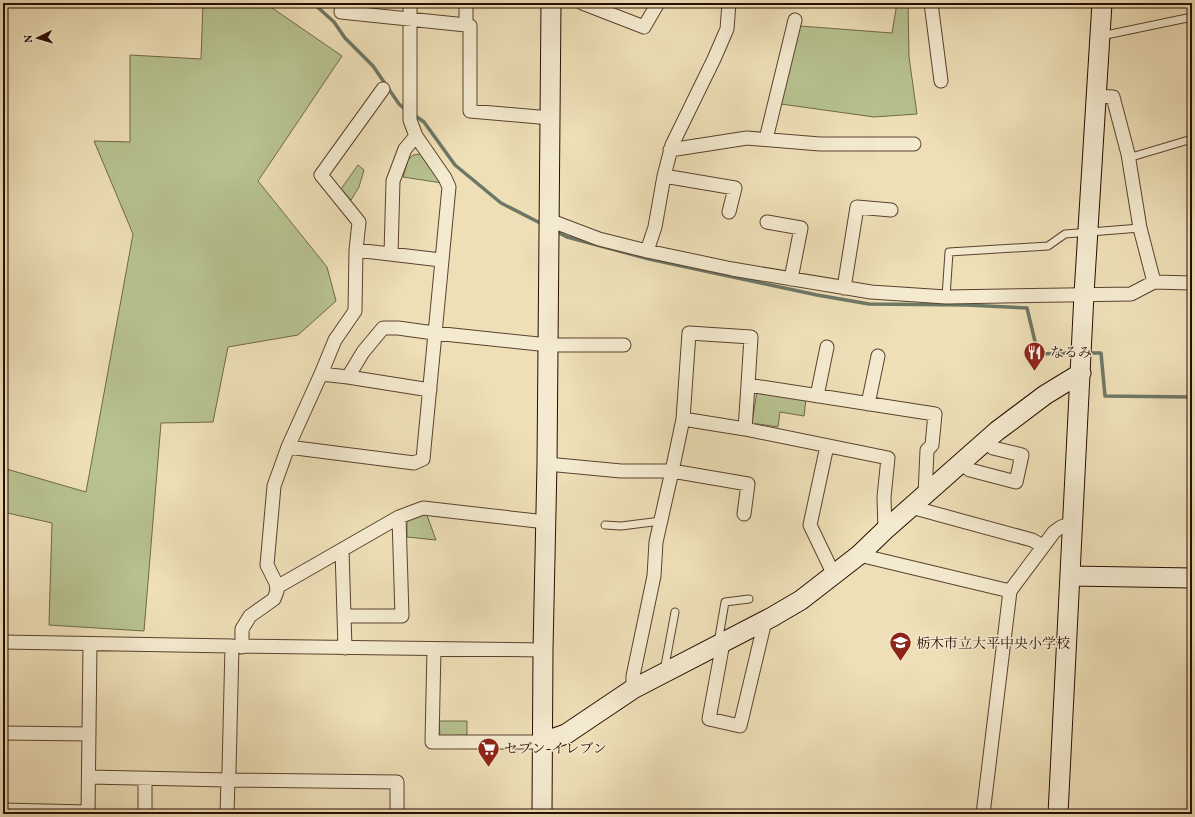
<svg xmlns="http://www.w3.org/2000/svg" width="1195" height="817" font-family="Vollkorn,'Noto Serif JP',serif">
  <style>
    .green { fill: #b7c28f; stroke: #706848 }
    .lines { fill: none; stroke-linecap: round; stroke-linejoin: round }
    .stream { stroke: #6d7766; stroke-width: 3.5 }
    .lane-casing { stroke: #5a422e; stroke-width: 9 }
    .street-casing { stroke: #5a422e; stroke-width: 15 }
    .secondary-casing { stroke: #290d01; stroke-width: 21 }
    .lane { stroke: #f4ead0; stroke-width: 7 }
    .street { stroke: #f4ead0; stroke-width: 13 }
    .secondary { stroke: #f4ead0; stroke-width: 19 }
    .labels { text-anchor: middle; stroke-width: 3; stroke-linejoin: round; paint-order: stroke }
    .poi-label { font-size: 14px; fill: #290d01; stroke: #f4ead0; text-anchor: start }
  </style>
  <rect width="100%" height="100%" fill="#eedfb7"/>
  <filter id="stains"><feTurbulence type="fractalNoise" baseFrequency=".005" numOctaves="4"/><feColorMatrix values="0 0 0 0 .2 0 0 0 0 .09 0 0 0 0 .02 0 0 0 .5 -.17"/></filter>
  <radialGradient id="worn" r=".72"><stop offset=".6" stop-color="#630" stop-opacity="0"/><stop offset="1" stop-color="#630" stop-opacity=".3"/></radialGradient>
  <!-- green -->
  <path class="green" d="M 203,3 L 265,3 L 342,56 L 258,181 L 327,267 L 336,301 L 298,335 L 228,347 L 213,422 L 161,423 L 144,631 L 49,625 L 52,523 L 3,512 L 3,468 L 86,492 L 133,234 L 94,141 L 130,142 L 130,55 L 201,59 Z
    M 897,3 L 908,3 L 909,57 L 917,114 L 874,117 L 781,104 L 800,26 L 892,33 Z
    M 420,154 L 426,159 L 442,183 L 403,177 L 408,160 L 413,155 Z
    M 358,165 L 364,170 L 359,187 L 351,200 L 341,189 Z
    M 757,391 L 806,399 L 804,416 L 780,412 L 778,427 L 752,423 Z
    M 425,510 L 436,540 L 407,537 L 407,518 Z
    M 439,721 L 467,721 L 467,735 L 440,736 Z"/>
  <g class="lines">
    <!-- stream -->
    <path class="stream" d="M 313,3 L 334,22 L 345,38 L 373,66 L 399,104 L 406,110
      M 413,114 L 424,122 L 455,165 L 501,203 L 544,225
      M 555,231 L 567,237 L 649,259 L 817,295 L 869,304 L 966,305 L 1027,308 L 1038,354 L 1074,353
      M 1087,353 L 1101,353 L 1105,396 L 1192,397"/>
    <defs>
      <path id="lane" d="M 1101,36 L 1192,17
        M 1128,158 L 1192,139
        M 946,297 L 949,252 L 1048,246 L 1065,234 L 1140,228
        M 605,525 L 621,526 L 661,521
        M 718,643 L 725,602 L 749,599
        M 664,671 L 675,612"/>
      <path id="street" d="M 342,3 L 341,12 L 466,25 L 470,26 L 470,111 L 550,118
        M 582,3 L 644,27 L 658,3
        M 931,3 L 941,81
        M 466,25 L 466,3
        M 383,89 L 321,175 L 359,222 L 356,250 L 441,260
        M 1096,96 L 1113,97 L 1128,154 L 1140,228 L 1154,282
        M 766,139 L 795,20
        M 670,150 L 747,138 L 820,144 L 914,144
        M 664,176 L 735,188 L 729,212
        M 549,220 L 599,239 L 647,251 L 732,269 L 871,292 L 946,297 L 1131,294 L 1154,282 L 1192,283
        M 767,222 L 801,228 L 791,279
        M 647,251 L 655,227 L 664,176 L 672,145 L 714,59 L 727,29 L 729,3
        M 391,254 L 393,181 L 405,149 L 416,136
        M 844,288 L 857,207 L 891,210
        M 321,374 L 335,340 L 355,311 L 356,250
        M 348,377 L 430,390
        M 817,396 L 827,347
        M 868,404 L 878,356
        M 683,419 L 689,333 L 751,337 L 748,385
        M 745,429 L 748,385 L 935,414 L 932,445 L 927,450 L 925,495
        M 827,446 L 810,525 L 834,575
        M 288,447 L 414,463 L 423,459 L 449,187 L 445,178 L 416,136 L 410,120 L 410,3
        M 961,463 L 970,470 L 1016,482 L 1022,455 L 993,448 L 985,441
        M 547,464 L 621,471 L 672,471 L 683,419 L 745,429 L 888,458 L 884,497 L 885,530
        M 911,507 L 1032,540 L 1043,546
        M 342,550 L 345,648
        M 859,555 L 1010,591 L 1054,532 L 1061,527 L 1073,523
        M 277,587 L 399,517 L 423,508 L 546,522
        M 344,616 L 402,616 L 399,517
        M 3,642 L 232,646
        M 723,643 L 709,719 L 740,726 L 765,621
        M 242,647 L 242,629 L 250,616 L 274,599 L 277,591 L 276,583 L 267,565 L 274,486 L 288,447 L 321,374 L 348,377 L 363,352 L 383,328 L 398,328 L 434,333 L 548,345 L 624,345
        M 434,649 L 432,742 L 543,742
        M 633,689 L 633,676 L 654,576 L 656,542 L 672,471 L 748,484 L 744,514
        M 3,733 L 89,734
        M 89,777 L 228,780 L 229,771 L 232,646 L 543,650
        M 145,778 L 145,814
        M 3,810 L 88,812
        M 88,814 L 90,645
        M 227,814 L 228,780 L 397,782 L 397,814
        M 983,814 L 1010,591"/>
      <path id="secondary" d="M 1071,576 L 1192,578
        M 543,742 L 566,734 L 633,689 L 772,617 L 801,600 L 859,555 L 885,530 L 997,431 L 1045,395 L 1081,373
        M 542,814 L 543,650 L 547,464 L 551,3
        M 1058,814 L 1084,294 L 1102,3"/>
    </defs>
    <!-- lane casing -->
    <use href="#lane" class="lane-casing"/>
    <!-- street casing -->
    <use href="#street" class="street-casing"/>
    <!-- secondary casing -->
    <use href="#secondary" class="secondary-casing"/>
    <!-- lane -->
    <use href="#lane" class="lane"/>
    <!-- street -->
    <use href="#street" class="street"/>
    <!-- secondary -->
    <use href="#secondary" class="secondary"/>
  </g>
  <!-- icons -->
  <defs>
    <symbol id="restaurant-pin" viewBox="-11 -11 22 30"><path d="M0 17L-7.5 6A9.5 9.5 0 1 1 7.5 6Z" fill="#8f2418" stroke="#f4ead0"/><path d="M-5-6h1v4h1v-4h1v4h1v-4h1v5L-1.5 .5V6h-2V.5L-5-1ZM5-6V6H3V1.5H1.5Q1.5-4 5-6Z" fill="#fff"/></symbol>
    <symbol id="school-pin" viewBox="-11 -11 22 30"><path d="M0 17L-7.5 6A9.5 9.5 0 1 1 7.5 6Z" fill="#8f2418" stroke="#f4ead0"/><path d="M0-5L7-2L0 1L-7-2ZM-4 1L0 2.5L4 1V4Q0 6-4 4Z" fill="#fff"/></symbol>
    <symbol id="supermarket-pin" viewBox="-11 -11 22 30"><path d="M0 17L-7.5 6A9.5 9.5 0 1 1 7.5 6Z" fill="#8f2418" stroke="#f4ead0"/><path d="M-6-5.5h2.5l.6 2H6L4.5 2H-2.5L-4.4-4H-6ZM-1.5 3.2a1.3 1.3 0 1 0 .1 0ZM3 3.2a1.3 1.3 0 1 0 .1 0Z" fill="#fff"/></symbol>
  </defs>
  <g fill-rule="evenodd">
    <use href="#restaurant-pin" x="1022" y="340" width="25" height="34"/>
    <use href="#school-pin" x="888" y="630" width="25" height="34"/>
    <use href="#supermarket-pin" x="476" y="736" width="25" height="34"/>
  </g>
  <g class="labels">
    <!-- poi labels -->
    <g class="poi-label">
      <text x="1050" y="357">なるみ</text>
      <text x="916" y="648">栃木市立大平中央小学校</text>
      <text x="504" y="753">セブン-イレブン</text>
    </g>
  </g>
  <!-- margin -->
  <rect width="1195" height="817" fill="none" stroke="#eedfb7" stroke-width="16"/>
  <rect x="4" y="4" width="1187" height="809" fill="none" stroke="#290d01" stroke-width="2"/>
  <rect x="8" y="8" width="1179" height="801" fill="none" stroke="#290d01"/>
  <!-- north arrow -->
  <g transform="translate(38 38) rotate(265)" stroke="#f4ead0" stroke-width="3" paint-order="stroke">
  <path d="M0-3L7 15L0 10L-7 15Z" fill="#290d01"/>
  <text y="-6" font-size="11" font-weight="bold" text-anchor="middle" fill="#290d01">N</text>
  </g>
  <rect width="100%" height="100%" filter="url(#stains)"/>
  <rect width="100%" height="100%" fill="url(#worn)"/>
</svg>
